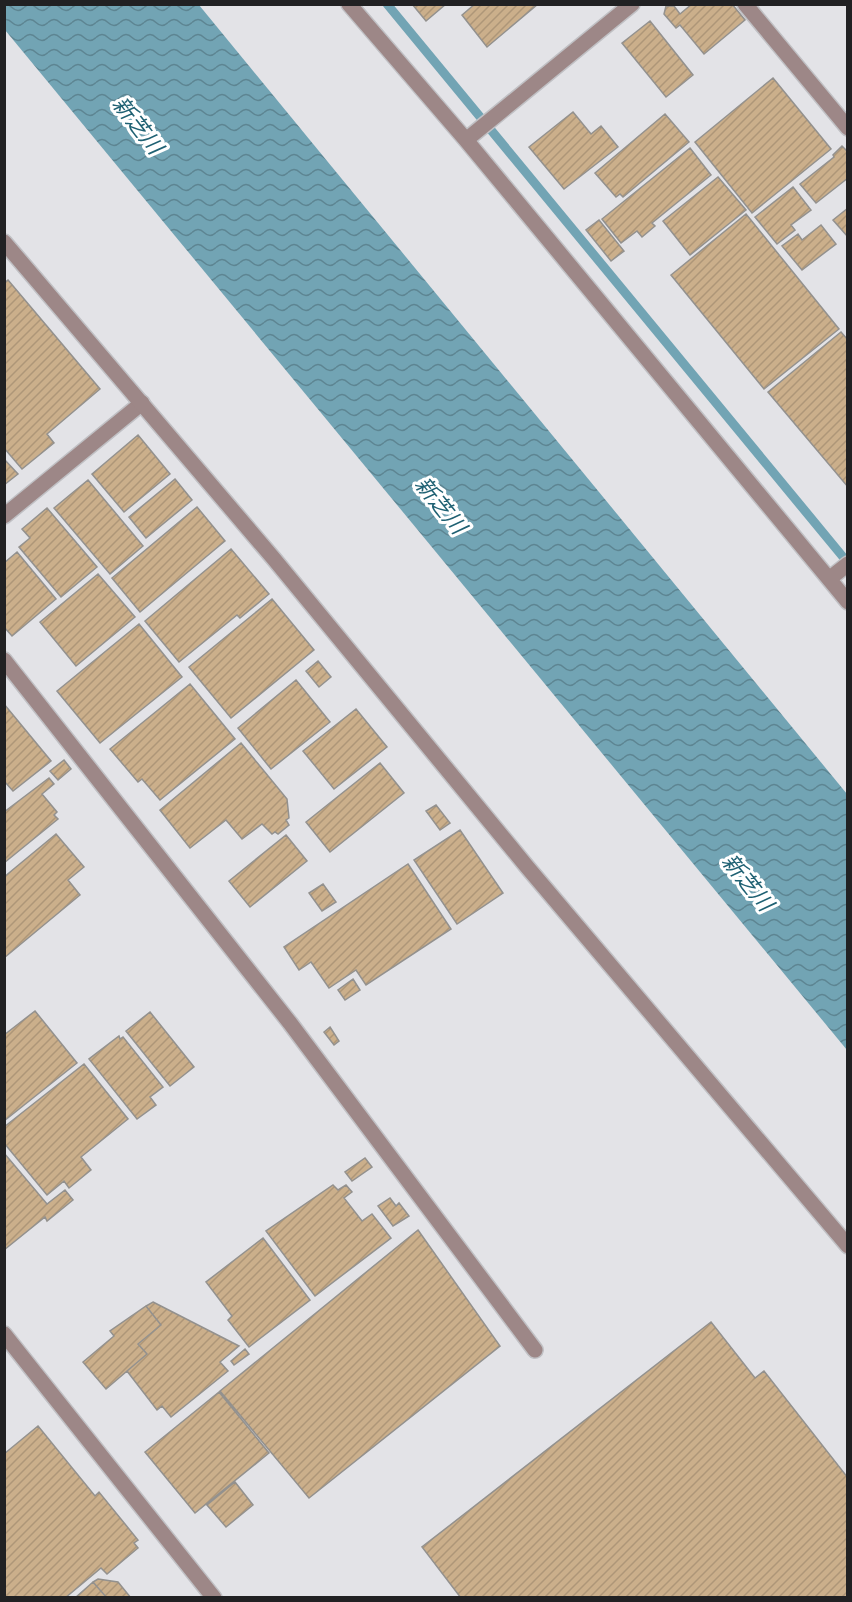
<svg xmlns="http://www.w3.org/2000/svg" width="852" height="1602" font-family="Arial,'Noto Sans JP',sans-serif">
  <style>
    .water { fill: url(#water-waves) }
    .lines { fill: none; stroke-linecap: round; stroke-linejoin: round }
    .stream { stroke: #72a4b4; stroke-width: 9 }
    .building { fill: url(#building-hatch); stroke: #93918e; stroke-width: 1.5 }
    .minor-casing { stroke: #c0c0c4; stroke-width: 18 }
    .tertiary-casing { stroke: #c0c0c4; stroke-width: 18 }
    .minor { stroke: #9d8787; stroke-width: 15 }
    .tertiary { stroke: #9d8787; stroke-width: 15 }
    .labels { text-anchor: middle; stroke-width: 6; stroke-linejoin: round; paint-order: stroke }
    .water-label { font-size: 22px; font-style: italic; fill: #1f6173; stroke: #fff }
  </style>
  <defs>
    <pattern id="water-waves" width="16" height="10" patternUnits="userSpaceOnUse" patternTransform="scale(1.5)"><rect width="16" height="10" fill="#72a4b4"/><path d="M0 5q4-4 8 0t8 0" fill="none" stroke="#5d8592"/></pattern>
    <pattern id="building-hatch" width="6" height="6" patternUnits="userSpaceOnUse" patternTransform="scale(1.5)"><rect width="6" height="6" fill="#cbaf8b"/><path d="M-1 1l2-2M0 6l6-6M5 7l2-2" fill="none" stroke="#ae9678"/></pattern>
  </defs>
  <rect width="100%" height="100%" fill="#e3e3e7"/>
  <!-- water -->
  <path class="water" d="M 4,5 L 199,5 L 847,794 L 847,1050 L 5,30 Z"/>
  <g class="lines">
    <!-- stream -->
    <path class="stream" d="M 387,4 L 848,563"/>
  </g>
  <!-- building -->
  <path class="building" d="M 412,4 L 446,4 L 426,21 Z
    M 475,4 L 538,4 L 487,47 L 462,15 Z
    M 692,4 L 732,4 L 745,20 L 704,54 L 680,25 L 676,28 L 664,14 L 666,6 L 674,6 L 680,14 Z
    M 650,21 L 693,75 L 666,97 L 622,43 Z
    M 773,78 L 831,149 L 752,213 L 695,142 Z
    M 573,112 L 591,134 L 601,126 L 618,147 L 564,189 L 529,147 Z
    M 665,114 L 689,142 L 623,197 L 620,194 L 616,197 L 595,173 Z
    M 842,146 L 848,152 L 848,178 L 816,203 L 800,184 L 834,157 L 833,155 Z
    M 690,148 L 711,175 L 652,223 L 655,226 L 642,237 L 637,231 L 621,243 L 602,219 Z
    M 718,177 L 746,210 L 690,255 L 663,221 Z
    M 793,187 L 811,210 L 791,225 L 795,230 L 777,244 L 755,217 Z
    M 848,208 L 848,237 L 833,220 Z
    M 746,214 L 839,329 L 764,389 L 671,275 Z
    M 599,220 L 624,251 L 611,261 L 586,230 Z
    M 821,225 L 836,244 L 802,270 L 782,246 L 798,234 L 802,240 Z
    M 8,280 L 100,389 L 47,434 L 54,443 L 22,469 L 4,448 L 4,283 Z
    M 841,332 L 848,340 L 848,487 L 768,392 Z
    M 138,435 L 170,474 L 124,512 L 92,474 Z
    M 4,459 L 18,474 L 4,485 Z
    M 175,479 L 192,500 L 146,538 L 129,517 Z
    M 88,480 L 143,546 L 110,574 L 54,508 Z
    M 197,507 L 225,541 L 140,612 L 112,578 Z
    M 47,508 L 97,567 L 61,597 L 19,547 L 30,538 L 22,529 Z
    M 231,549 L 269,594 L 240,618 L 237,615 L 179,662 L 145,621 Z
    M 17,552 L 56,599 L 12,636 L 4,627 L 4,563 Z
    M 98,574 L 135,617 L 76,666 L 40,622 Z
    M 272,599 L 314,650 L 231,718 L 189,667 Z
    M 139,624 L 182,677 L 100,743 L 57,691 Z
    M 318,661 L 331,677 L 319,687 L 306,671 Z
    M 296,680 L 330,722 L 271,769 L 238,728 Z
    M 190,684 L 235,739 L 160,800 L 142,779 L 138,782 L 110,749 Z
    M 4,704 L 51,761 L 13,791 L 4,781 Z
    M 356,709 L 387,747 L 334,789 L 303,751 Z
    M 241,743 L 287,799 L 289,818 L 286,820 L 289,825 L 278,834 L 275,832 L 272,834 L 262,824 L 242,839 L 226,820 L 190,848 L 160,810 Z
    M 64,760 L 71,769 L 58,780 L 50,771 Z
    M 380,763 L 404,793 L 330,852 L 306,822 Z
    M 49,778 L 54,784 L 42,794 L 57,812 L 54,815 L 58,819 L 4,863 L 4,812 Z
    M 436,805 L 450,823 L 440,830 L 426,811 Z
    M 460,830 L 503,893 L 457,924 L 414,860 Z
    M 56,834 L 84,867 L 68,880 L 80,895 L 4,958 L 4,877 Z
    M 286,835 L 307,861 L 250,907 L 229,881 Z
    M 408,864 L 451,929 L 366,985 L 356,970 L 329,988 L 311,962 L 299,970 L 284,947 Z
    M 323,884 L 336,902 L 322,911 L 309,893 Z
    M 353,979 L 360,990 L 345,1000 L 338,990 Z
    M 35,1011 L 77,1063 L 4,1121 L 4,1035 Z
    M 150,1012 L 194,1067 L 170,1086 L 126,1031 Z
    M 330,1027 L 339,1041 L 334,1045 L 324,1032 Z
    M 119,1036 L 120,1039 L 123,1037 L 163,1087 L 150,1097 L 156,1105 L 137,1119 L 89,1059 Z
    M 84,1064 L 128,1119 L 81,1157 L 91,1170 L 69,1188 L 64,1181 L 47,1195 L 4,1143 L 4,1127 Z
    M 4,1153 L 47,1204 L 65,1190 L 73,1200 L 47,1221 L 45,1217 L 4,1250 Z
    M 365,1158 L 372,1167 L 352,1181 L 345,1172 Z
    M 333,1185 L 338,1190 L 346,1185 L 352,1192 L 344,1198 L 362,1221 L 372,1214 L 391,1238 L 315,1296 L 266,1231 Z
    M 390,1198 L 396,1206 L 399,1203 L 409,1216 L 393,1226 L 378,1206 Z
    M 418,1230 L 500,1346 L 309,1498 L 220,1391 Z
    M 263,1238 L 310,1300 L 249,1347 L 228,1320 L 232,1316 L 206,1282 Z
    M 153,1302 L 239,1346 L 220,1362 L 228,1371 L 171,1417 L 162,1406 L 157,1410 L 127,1371 L 147,1354 L 138,1344 L 161,1325 L 146,1306 Z
    M 146,1306 L 161,1325 L 138,1344 L 147,1354 L 106,1389 L 83,1362 L 114,1336 L 110,1331 Z
    M 711,1322 L 755,1378 L 764,1371 L 848,1478 L 848,1598 L 461,1598 L 422,1547 Z
    M 245,1349 L 249,1354 L 234,1365 L 231,1361 Z
    M 219,1392 L 269,1453 L 195,1513 L 145,1452 Z
    M 38,1426 L 95,1496 L 99,1492 L 138,1540 L 134,1543 L 138,1548 L 107,1574 L 101,1568 L 65,1598 L 4,1598 L 4,1454 Z
    M 235,1482 L 253,1505 L 226,1527 L 207,1505 Z
    M 98,1579 L 118,1582 L 131,1598 L 107,1598 L 93,1582 Z
    M 93,1582 L 107,1598 L 75,1598 Z"/>
  <g class="lines">
    <defs>
      <path id="minor" d="M 349,4 L 466,140 L 848,602
        M 745,4 L 848,128
        M 466,140 L 632,4
        M 4,516 L 142,403
        M 829,579 L 848,564
        M 4,660 L 290,1023 L 535,1350"/>
      <path id="tertiary" d="M 4,242 L 274,559 L 528,868 L 848,1246
        M 4,1334 L 214,1598"/>
    </defs>
    <!-- minor casing -->
    <use href="#minor" class="minor-casing"/>
    <!-- tertiary casing -->
    <use href="#tertiary" class="tertiary-casing"/>
    <!-- minor -->
    <use href="#minor" class="minor"/>
    <!-- tertiary -->
    <use href="#tertiary" class="tertiary"/>
  </g>
  <g class="labels">
    <!-- water labels -->
    <g class="water-label">
      <text transform="translate(138 125) rotate(52)" y="8">新芝川</text>
      <text transform="translate(441 505) rotate(51)" y="8">新芝川</text>
      <text transform="translate(748 882) rotate(51)" y="8">新芝川</text>
    </g>
  </g>
  <!-- border -->
  <rect width="852" height="1602" fill="none" stroke="#212123" stroke-width="12"/>
</svg>
